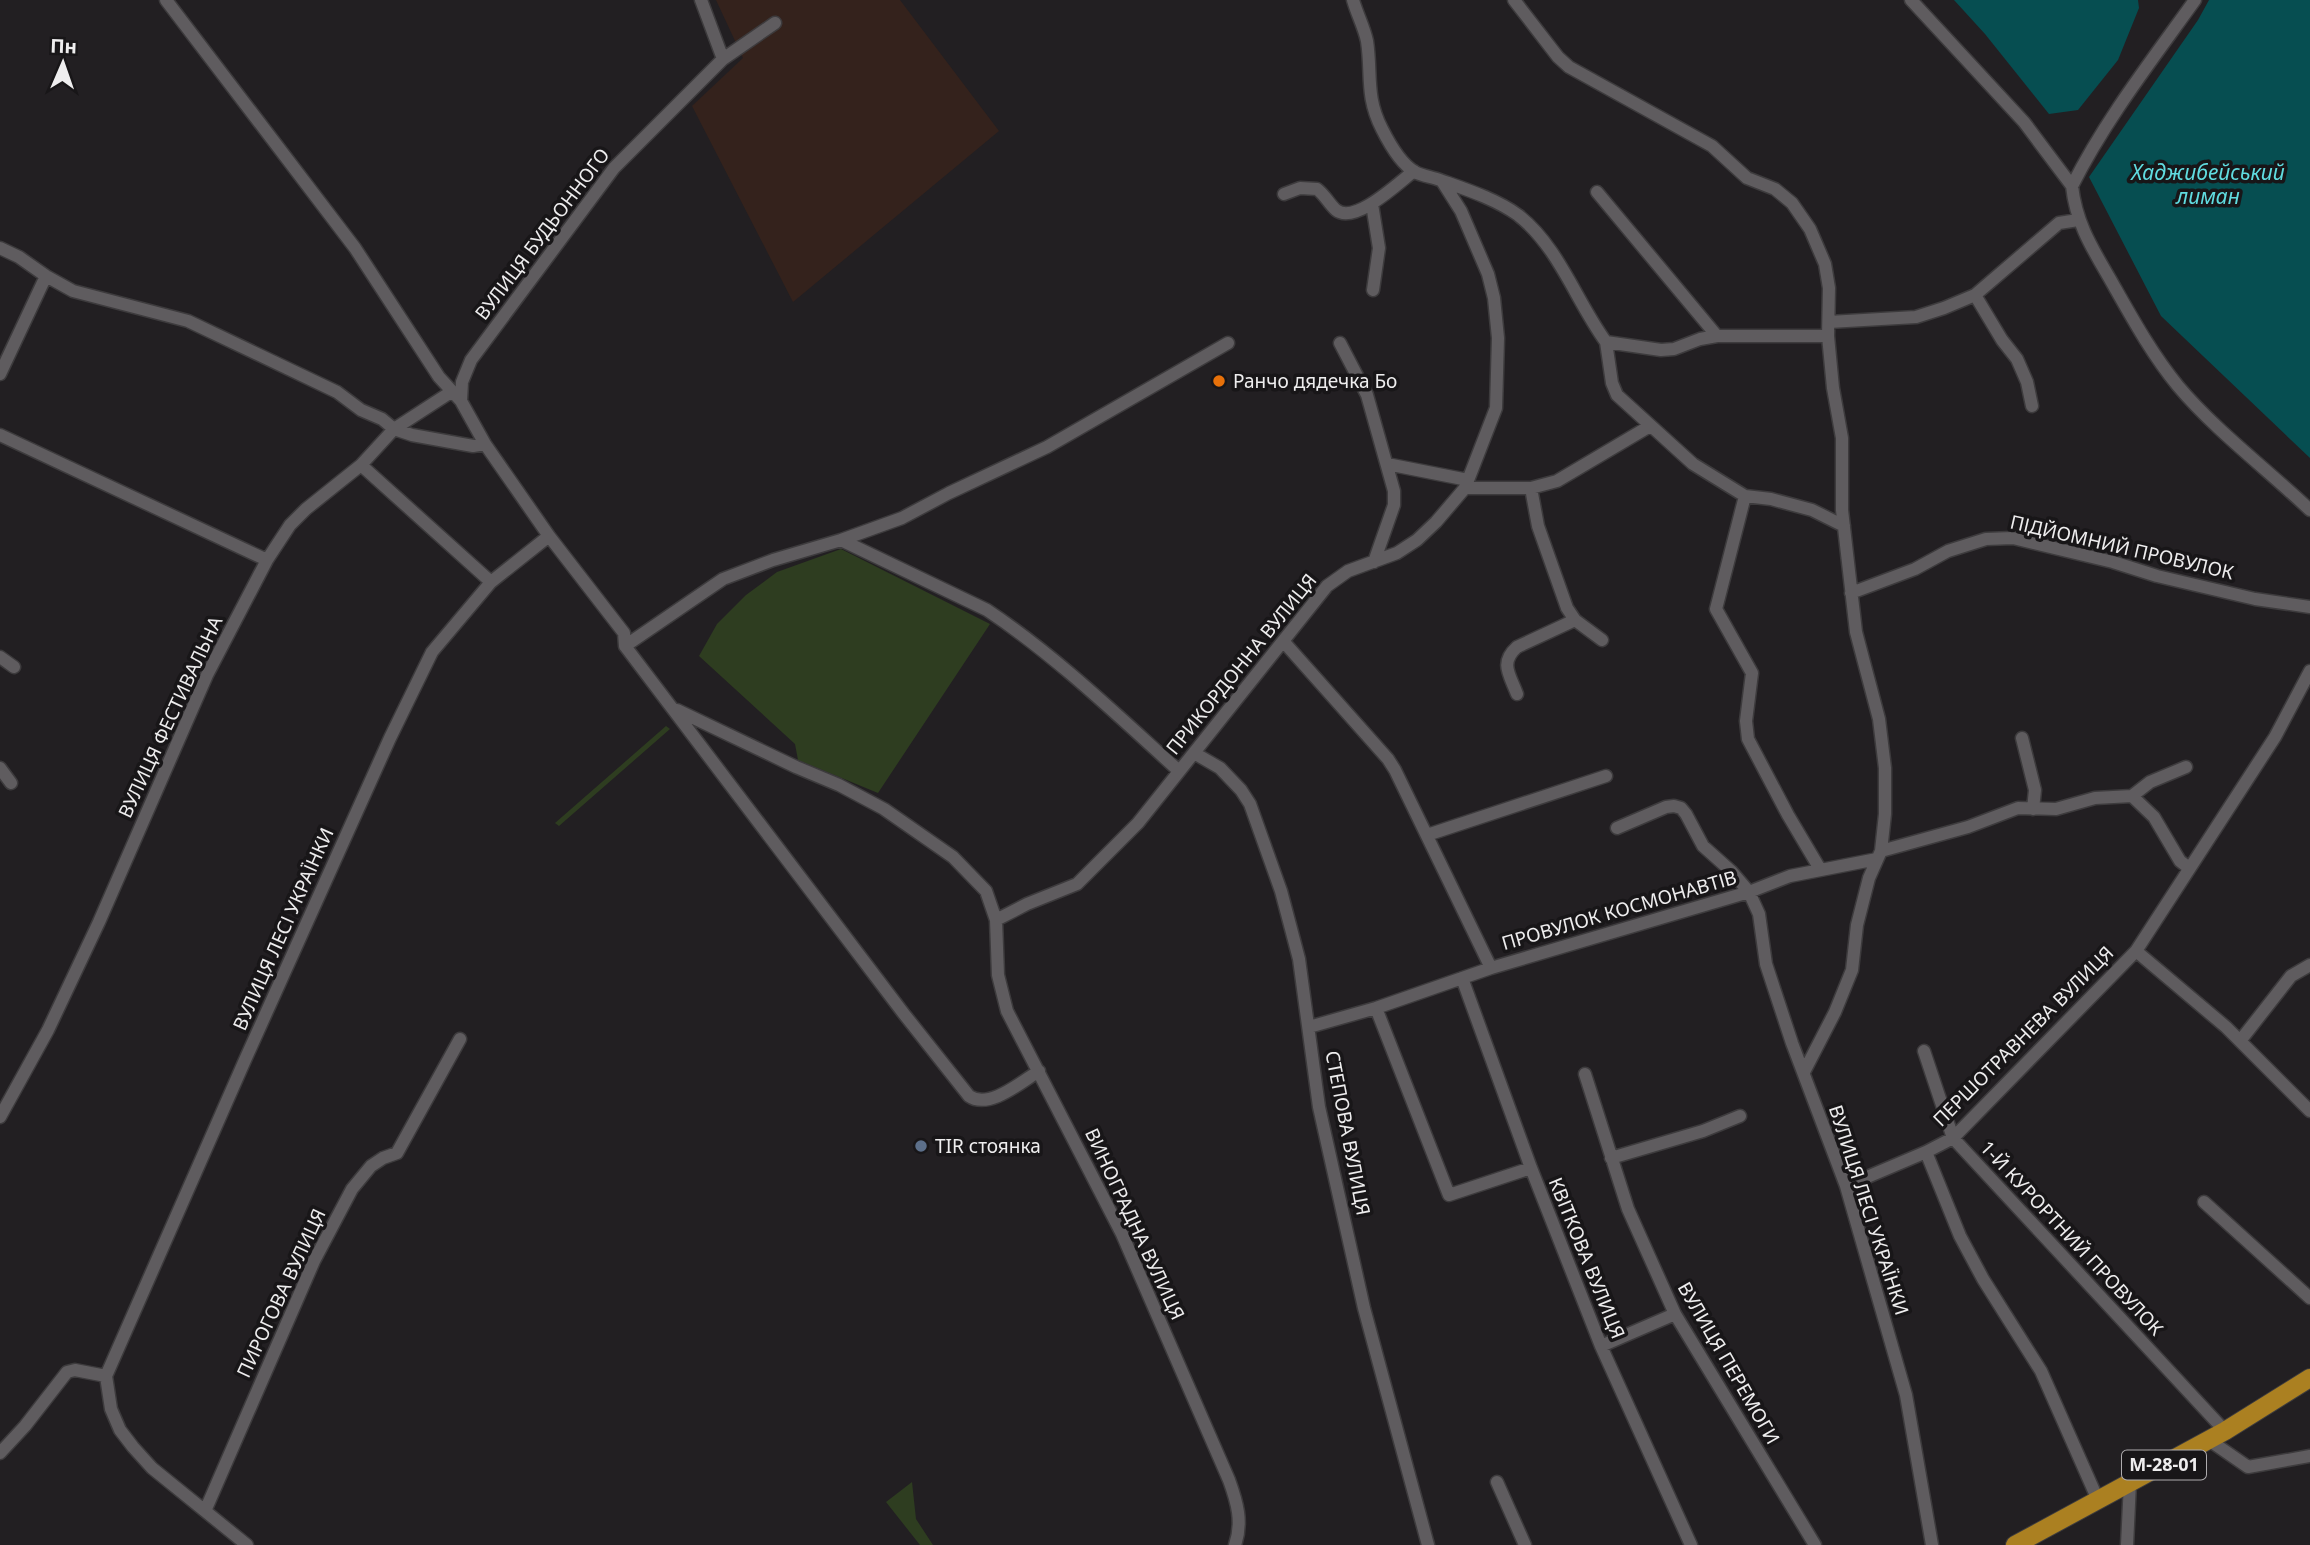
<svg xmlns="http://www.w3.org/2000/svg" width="2310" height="1545" font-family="'Noto Sans',sans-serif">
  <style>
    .industrial { fill: #34221c }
    .green { fill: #2e3d20 }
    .water { fill: #064e51 }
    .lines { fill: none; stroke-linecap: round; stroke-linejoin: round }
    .minor-casing { stroke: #3d3b3d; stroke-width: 15 }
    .highway-casing { stroke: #3d3b3d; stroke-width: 20 }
    .minor { stroke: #5f5c5f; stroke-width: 12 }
    .highway { stroke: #ab8021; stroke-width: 18 }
    .food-dot { fill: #e8710a; stroke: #181618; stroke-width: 2.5 }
    .service-dot { fill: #5c6f8a; stroke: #181618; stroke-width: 2.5 }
    .labels { text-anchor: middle; stroke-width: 7; stroke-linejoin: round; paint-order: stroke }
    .shield { fill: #181618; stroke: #aeacae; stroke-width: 2 }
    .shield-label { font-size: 18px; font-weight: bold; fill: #eeedee }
    .street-label { font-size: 19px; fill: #eeedee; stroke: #181618 }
    .poi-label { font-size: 19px; fill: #eeedee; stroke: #181618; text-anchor: start }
    .water-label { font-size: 21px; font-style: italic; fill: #60dce0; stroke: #181618 }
  </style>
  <rect width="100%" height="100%" fill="#221f22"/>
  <!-- industrial -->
  <path class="industrial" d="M 716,0 L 900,0 L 999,131 L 793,302 L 692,106 L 743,58 Z"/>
  <!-- green -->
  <path class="green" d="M 841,549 L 990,624 L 878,793 L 798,760 L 795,744 L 699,656 L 717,624 L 746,595 L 777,572 Z
    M 666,726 L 670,729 L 559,826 L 555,823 Z
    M 912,1482 L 916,1519 L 933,1545 L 920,1545 L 886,1502 Z"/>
  <!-- water -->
  <path class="water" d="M 1954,0 L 2138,0 L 2139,8 L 2118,60 L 2078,110 L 2049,114 L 1985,34 Z
    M 2209,0 L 2310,0 L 2310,458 L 2161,316 L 2089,177 L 2198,20 Z"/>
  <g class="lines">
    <defs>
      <path id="minor" d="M 166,0 L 355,248 L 439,377 L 461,401 L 485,444 L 549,536 L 624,633 L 625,646 L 904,1014 L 969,1096 C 989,1110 1021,1082 1039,1071
        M 701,0 L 723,59
        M 1353,0 C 1357,14 1364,27 1367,41 C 1372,74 1365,96 1382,129 C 1389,143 1401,164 1415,172 C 1422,176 1432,177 1440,180 C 1465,189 1496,199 1518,215 C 1559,247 1576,301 1606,342 L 1661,350 L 1674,349 L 1700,339 L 1717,336 L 1828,336
        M 1514,0 L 1558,57 L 1569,67 L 1712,146 L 1747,178 L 1775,189 L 1792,203 L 1810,229 L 1825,264 L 1829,288 L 1828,336 L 1833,388 L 1842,438 L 1842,510 L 1856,632 L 1879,719 L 1885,768 L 1885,814 L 1881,851 L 1869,878 L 1857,925 L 1852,970 L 1835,1012 L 1804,1072
        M 1911,0 L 2024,122 L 2072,186
        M 1442,181 L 1461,211 L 1488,274 L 1494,298 L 1498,338 L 1496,408 L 1465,488
        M 2072,186 C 2076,223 2092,248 2110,279 C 2131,316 2151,353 2178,386 C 2215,430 2268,470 2310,510
        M 2072,186 C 2105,120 2152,60 2195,0
        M 1597,192 L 1717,336
        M 1284,194 L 1300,188 L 1317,189 C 1325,195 1329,204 1336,210 C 1355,225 1398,183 1414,171
        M 1372,204 L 1379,248 L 1373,290
        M 0,248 L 19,257 L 46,276 L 73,291 L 188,321 L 337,392 L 361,410 L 382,419 L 394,429 L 412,435 L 473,446 L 485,444
        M 1975,295 L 2002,340 L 2017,359 L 2027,382 L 2032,406
        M 1829,322 L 1916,317 L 1944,308 L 1975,295 L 2059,223 L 2078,220
        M 1606,342 L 1612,383 L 1617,395 L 1693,464 L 1745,496 L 1716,609 L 1752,673 L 1746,721 L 1748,739 L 1788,815 L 1820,869
        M 1340,343 L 1367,395 L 1394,491 L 1394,505 L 1374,562
        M 0,374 L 46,276
        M 461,401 L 462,382 L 471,360 L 614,168 L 723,59 L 775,23
        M 0,435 L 267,560
        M 1387,464 L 1468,480
        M 361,465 L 491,582
        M 1531,488 L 1538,526 L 1567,608 L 1575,620 L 1602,640
        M 1745,496 L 1771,499 L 1812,510 L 1844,526
        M 841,540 L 987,610 C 1056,656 1117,715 1179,771
        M 1851,593 L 1915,569 L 1948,551 L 1986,539 L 2013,538 L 2113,562 L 2157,576 L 2255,599 L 2310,607
        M 1283,641 L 1388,759 L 1395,770 L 1491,968
        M 625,646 L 723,579 L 773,560 L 841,540 L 902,518 L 949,493 L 1047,447 L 1228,343
        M 0,657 L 14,667
        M 1517,694 C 1510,675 1499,663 1517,647 L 1575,620
        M 677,710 L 796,767 L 839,785 L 884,809 L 953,857 L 986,891 L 996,920 L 998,975 L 1007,1011 L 1122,1234 L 1229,1480 C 1237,1502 1243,1522 1235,1545
        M 2022,738 L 2035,790 L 2033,809
        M 1194,753 L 1220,768 L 1241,790 L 1250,804 L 1281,891 L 1299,959 L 1319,1107 L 1364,1308 L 1428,1545
        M 0,768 L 11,783
        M 2132,796 L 2154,817 L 2180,861 L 2189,868
        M 1617,828 L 1666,807 L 1674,806 L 1681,808 L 1686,814 L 1703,846 L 1731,871 L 1749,892 L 1759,914 L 1766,964 L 1792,1043 L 1846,1186 L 1906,1395 L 1932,1545
        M 1427,835 L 1606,776
        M 1881,851 L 1968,827 L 2018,808 L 2056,809 L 2095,798 L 2132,796 L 2150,782 L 2186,767
        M 996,920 L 1027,904 L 1077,884 L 1138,823 L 1327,586 L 1348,571 L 1397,553 L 1417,540 L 1436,522 L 1465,488 L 1531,488 L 1557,481 L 1650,426
        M 2136,951 L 2226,1027 L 2310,1111
        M 1462,978 L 1531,1168 L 1601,1346 L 1691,1545
        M 1376,1008 L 1449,1195 L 1531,1168
        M 1309,1027 L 1376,1008 L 1491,968 L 1749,892 L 1790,876 L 1877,859
        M 2240,1041 L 2291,976 L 2310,965
        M 1924,1051 L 1953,1138 L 2225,1431
        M 1585,1074 L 1628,1209 L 1675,1314 L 1815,1545
        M 0,1117 L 48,1030 L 99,922 L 207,675 L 267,560 L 290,525 L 306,509 L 361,465 L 394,429 L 451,392
        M 1926,1152 L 1960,1236 L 1983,1279 L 2041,1371 L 2098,1500
        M 1611,1158 L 1703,1131 L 1740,1116
        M 1846,1186 L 1926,1152 L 1953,1138 L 2136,951 L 2275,737 L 2310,671
        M 2204,1202 L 2310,1298
        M 1601,1346 L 1675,1314
        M 106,1376 L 245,1060 L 390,738 L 432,652 L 491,582 L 549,536
        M 2209,1440 L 2248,1467 L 2310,1456
        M 0,1453 L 25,1426 L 67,1372 L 75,1370 L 106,1376 L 111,1409 L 120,1430 L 133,1447 L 152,1468 L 247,1545
        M 1497,1482 L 1525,1545
        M 205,1511 L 314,1261 L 352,1189 L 371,1166 L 383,1158 L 397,1153 L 460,1039
        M 2127,1545 L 2130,1483"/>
      <path id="highway" d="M 2015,1545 L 2225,1431 L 2310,1378"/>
    </defs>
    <!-- minor casing -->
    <use href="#minor" class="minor-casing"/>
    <!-- highway casing -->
    <use href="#highway" class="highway-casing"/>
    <!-- minor -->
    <use href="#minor" class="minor"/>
    <!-- highway -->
    <use href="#highway" class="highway"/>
  </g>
  <!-- markers -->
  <circle class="food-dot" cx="1219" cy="381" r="7"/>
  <circle class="service-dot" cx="921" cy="1146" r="7"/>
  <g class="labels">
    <!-- shield labels -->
    <rect class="shield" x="2122" y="1450.5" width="84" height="29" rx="5"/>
    <g class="shield-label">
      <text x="2164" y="1471">М-28-01</text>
    </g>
    <!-- street labels -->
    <g class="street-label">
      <text transform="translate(542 234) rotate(-53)" y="7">ВУЛИЦЯ БУДЬОННОГО</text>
      <text transform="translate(2122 547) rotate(13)" y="7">ПІДЙОМНИЙ ПРОВУЛОК</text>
      <text transform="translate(1241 664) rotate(-51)" y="7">ПРИКОРДОННА ВУЛИЦЯ</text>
      <text transform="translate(170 717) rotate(-65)" y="7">ВУЛИЦЯ ФЕСТИВАЛЬНА</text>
      <text transform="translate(1619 910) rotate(-16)" y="7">ПРОВУЛОК КОСМОНАВТІВ</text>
      <text transform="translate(283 929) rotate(-66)" y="7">ВУЛИЦЯ ЛЕСІ УКРАЇНКИ</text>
      <text transform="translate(2023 1036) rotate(-45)" y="7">ПЕРШОТРАВНЕВА ВУЛИЦЯ</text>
      <text transform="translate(1348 1133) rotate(79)" y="7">СТЕПОВА ВУЛИЦЯ</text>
      <text transform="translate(1869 1210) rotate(72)" y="7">ВУЛИЦЯ ЛЕСІ УКРАЇНКИ</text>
      <text transform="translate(1135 1224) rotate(65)" y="7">ВИНОГРАДНА ВУЛИЦЯ</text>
      <text transform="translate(2072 1238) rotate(47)" y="7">1-Й КУРОРТНИЙ ПРОВУЛОК</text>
      <text transform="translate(1587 1258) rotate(68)" y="7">КВІТКОВА ВУЛИЦЯ</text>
      <text transform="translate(281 1293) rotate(-65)" y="7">ПИРОГОВА ВУЛИЦЯ</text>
      <text transform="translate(1729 1363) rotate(60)" y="7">ВУЛИЦЯ ПЕРЕМОГИ</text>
    </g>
    <!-- poi labels -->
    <g class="poi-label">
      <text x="1233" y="388">Ранчо дядечка Бо</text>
      <text x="935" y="1153">TIR стоянка</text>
    </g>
    <!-- water labels -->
    <g class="water-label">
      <text x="2208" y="180">Хаджибейський<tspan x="2208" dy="24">лиман</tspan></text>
    </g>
  </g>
  <!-- north arrow -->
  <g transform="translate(63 63) rotate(2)" stroke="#181618" stroke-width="5" paint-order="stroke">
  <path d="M0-5L12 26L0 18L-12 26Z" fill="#eeedee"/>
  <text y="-10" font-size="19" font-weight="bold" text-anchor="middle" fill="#eeedee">Пн</text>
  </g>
</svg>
